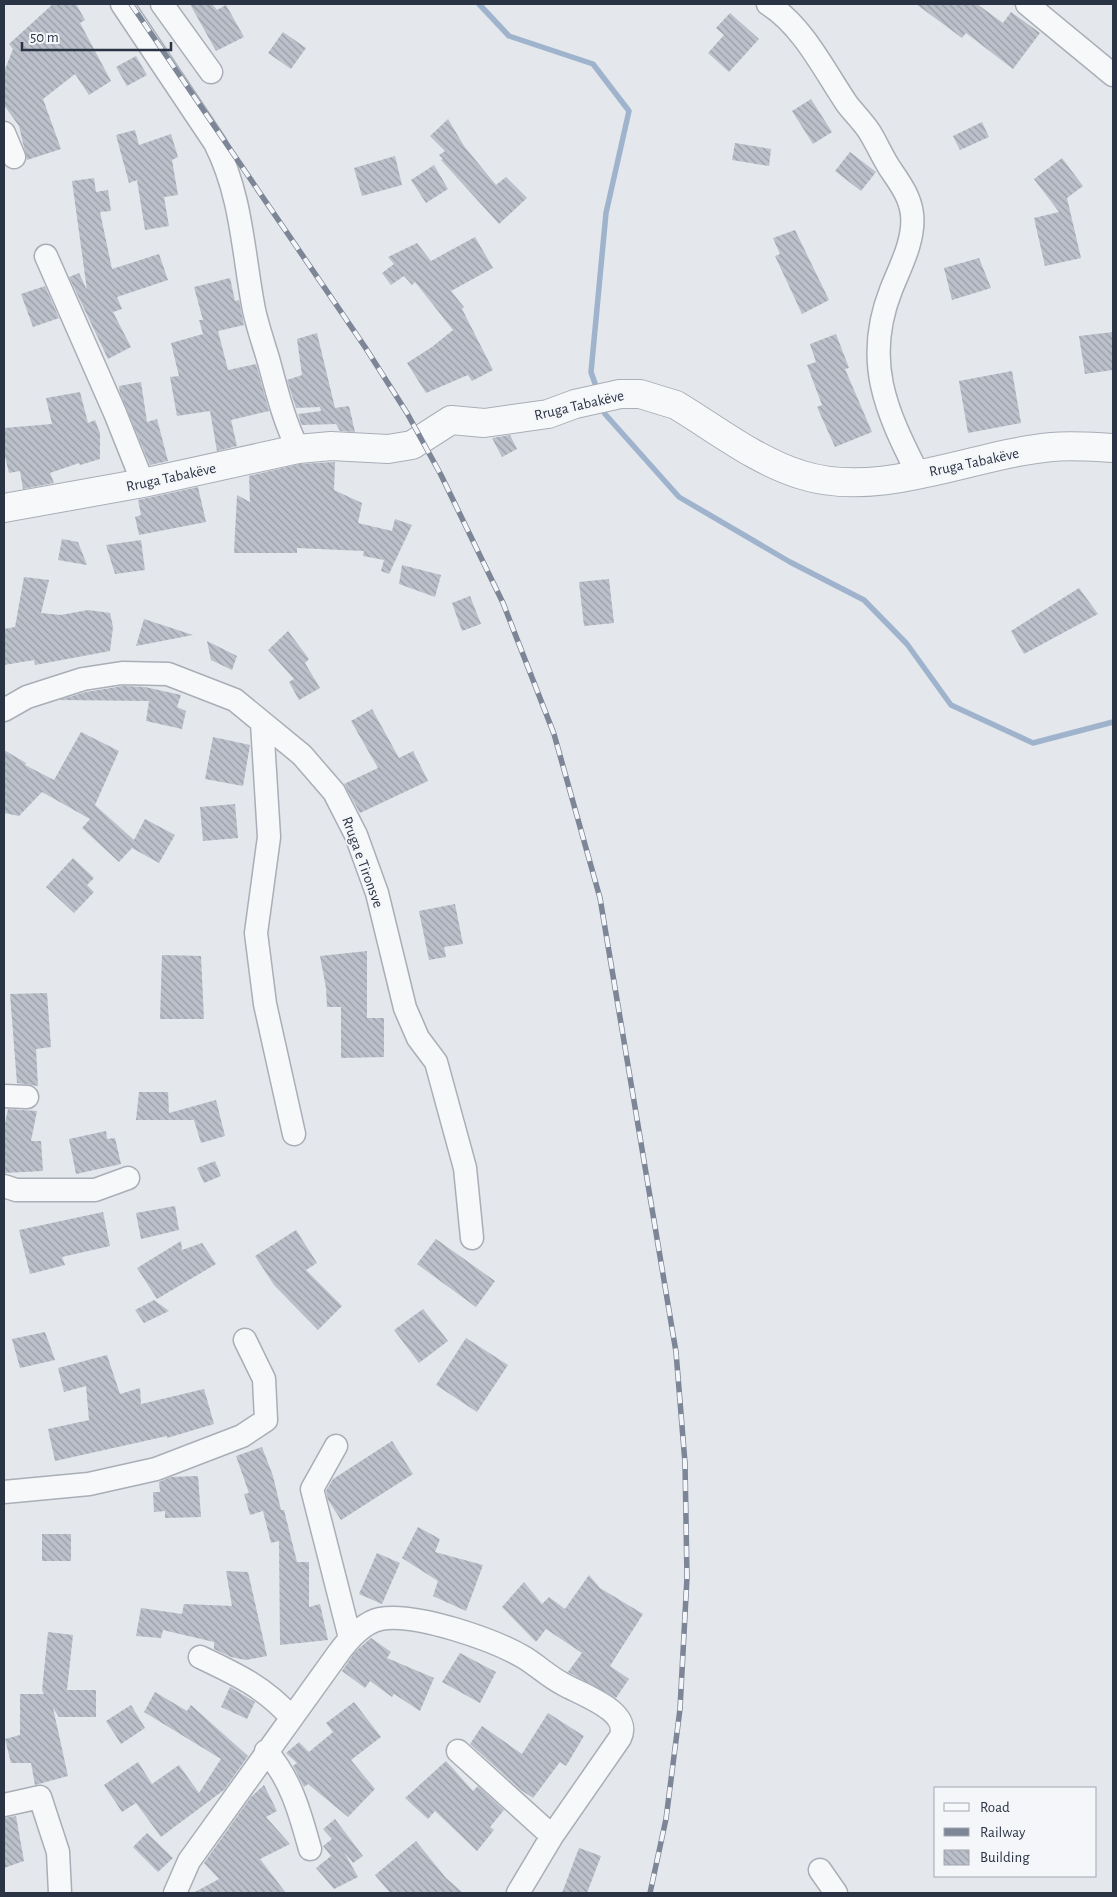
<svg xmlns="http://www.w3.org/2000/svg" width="1117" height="1897" font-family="'Alegreya Sans',sans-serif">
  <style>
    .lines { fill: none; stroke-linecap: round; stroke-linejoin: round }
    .stream { stroke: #9fb4cc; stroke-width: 5.5 }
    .building { fill: url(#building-back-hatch) }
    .minor-casing { stroke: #a9aeb7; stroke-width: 25 }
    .tertiary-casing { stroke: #a9aeb7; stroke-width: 30 }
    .minor { stroke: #f7f8fa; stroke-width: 22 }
    .tertiary { stroke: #f7f8fa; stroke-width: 28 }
    .rail-casing { stroke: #7d8696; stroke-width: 5.5 }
    .rail { stroke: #f4f6f9; stroke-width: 4; stroke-dasharray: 11; stroke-linecap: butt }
    .labels { text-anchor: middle; stroke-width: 4; stroke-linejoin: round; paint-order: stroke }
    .street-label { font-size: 15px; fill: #2b3445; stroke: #f4f6f9 }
  </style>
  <defs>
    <pattern id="building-back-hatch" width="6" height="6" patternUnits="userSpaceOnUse" patternTransform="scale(1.25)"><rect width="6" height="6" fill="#bbc0ca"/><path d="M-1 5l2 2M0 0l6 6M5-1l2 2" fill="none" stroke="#989da6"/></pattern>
  </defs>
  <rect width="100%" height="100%" fill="#e4e7ec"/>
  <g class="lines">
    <!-- stream -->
    <path class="stream" d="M 479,4 L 509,36 L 593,64 L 629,111 L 606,213 L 591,372 L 598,392
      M 602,406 L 605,414 L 679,497 L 790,562 L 864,600 L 907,644 L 951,705 L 1033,743 L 1113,722"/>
  </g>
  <!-- building -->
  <path class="building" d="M 53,4 L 76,4 L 85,20 L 80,23 L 111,81 L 89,95 L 75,74 L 43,99 L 61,149 L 27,160 L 19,126 L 4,105 L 4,72 L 13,49 L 9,44 Z
    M 190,4 L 212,4 L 217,10 L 226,5 L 244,37 L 216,51 Z
    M 916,4 L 977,4 L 1003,23 L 1011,12 L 1040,33 L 1013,69 L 966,33 L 962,38 Z
    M 730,13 L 759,39 L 729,72 L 708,53 L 724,35 L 716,28 Z
    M 283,32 L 306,48 L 291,69 L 268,53 Z
    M 136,56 L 147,75 L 127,86 L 116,67 Z
    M 811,99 L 832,132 L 813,144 L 792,111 Z
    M 448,119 L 464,146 L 496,185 L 506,177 L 527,198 L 499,224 L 441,160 L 443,159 L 439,155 L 445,151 L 430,136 Z
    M 982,122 L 989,137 L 960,150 L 953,136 Z
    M 135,130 L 139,145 L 171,134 L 178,157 L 172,160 L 178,195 L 164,197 L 169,226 L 145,230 L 137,180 L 129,183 L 116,135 Z
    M 735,143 L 771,149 L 769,166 L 732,160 Z
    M 850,152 L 876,172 L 861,191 L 835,171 Z
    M 395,156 L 402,185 L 362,196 L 354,168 Z
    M 1062,158 L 1083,186 L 1067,198 L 1081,258 L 1045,266 L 1034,218 L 1059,212 L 1034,179 Z
    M 434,165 L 448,189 L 426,203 L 411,180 Z
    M 94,178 L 96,192 L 108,190 L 111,211 L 100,212 L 112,269 L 159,254 L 168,280 L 117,297 L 122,309 L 113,312 L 131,347 L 108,359 L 69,277 L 79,273 L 87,290 L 72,181 Z
    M 795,230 L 829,300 L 802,314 L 775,256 L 780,254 L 773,238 Z
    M 475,237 L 493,268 L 451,291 L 464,307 L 462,309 L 493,370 L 472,381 L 468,375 L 426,393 L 407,363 L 432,347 L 453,330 L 415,282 L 412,285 L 404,276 L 391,285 L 382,273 L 394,264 L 388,257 L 417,243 L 431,261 Z
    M 979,258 L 991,288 L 952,300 L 944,268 Z
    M 230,278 L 235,301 L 239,300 L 244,325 L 218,331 L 228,370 L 256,364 L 269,411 L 231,420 L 237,446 L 217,451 L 210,411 L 177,416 L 170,377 L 179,376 L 171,343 L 203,334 L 199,320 L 203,320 L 194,287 Z
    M 45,286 L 59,318 L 33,327 L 21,294 Z
    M 1113,332 L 1113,370 L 1085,374 L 1079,336 Z
    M 317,333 L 335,408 L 349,406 L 355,432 L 340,431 L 336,424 L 302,425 L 301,423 L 298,414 L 321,411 L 320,407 L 296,408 L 287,380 L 302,375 L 297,339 Z
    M 836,334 L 849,368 L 845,369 L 872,432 L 835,447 L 817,407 L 822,405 L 807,365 L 816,362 L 810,344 Z
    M 1012,371 L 1021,423 L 968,433 L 959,381 Z
    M 141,382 L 147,422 L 157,419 L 168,461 L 150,465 L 120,393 L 119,386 Z
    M 80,392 L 88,423 L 95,420 L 100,433 L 100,459 L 80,465 L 79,463 L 50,473 L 54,483 L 23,489 L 20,471 L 9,473 L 4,452 L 4,428 L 52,424 L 46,398 Z
    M 510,435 L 517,449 L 502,457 L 492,438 Z
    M 335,462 L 334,490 L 362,503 L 358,523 L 392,531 L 395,519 L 412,525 L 389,574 L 381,571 L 384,560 L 363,556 L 364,551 L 297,548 L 297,553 L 234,553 L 237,495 L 250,502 L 249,476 L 300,464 Z
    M 198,487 L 206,522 L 139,535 L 135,517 L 141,515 L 138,500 Z
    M 62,539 L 78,542 L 87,565 L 58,560 Z
    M 141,540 L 145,570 L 115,574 L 106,545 Z
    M 402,565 L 441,575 L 435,597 L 399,584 Z
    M 24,577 L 49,580 L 41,613 L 61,615 L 88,610 L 110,613 L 113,627 L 110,651 L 35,665 L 34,660 L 4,665 L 4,629 L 15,627 Z
    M 609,579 L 614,623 L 584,626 L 579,582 Z
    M 1079,588 L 1098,614 L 1024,654 L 1011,631 Z
    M 470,596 L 481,624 L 462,631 L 452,603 Z
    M 144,619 L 193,635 L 136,646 Z
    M 288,631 L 309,659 L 305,663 L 320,688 L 299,700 L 289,682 L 294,679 L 268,650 Z
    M 207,641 L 237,656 L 232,670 L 211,660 Z
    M 123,686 L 145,687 L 181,695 L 177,707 L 186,711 L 182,729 L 146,721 L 149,701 L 59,700 L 86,692 Z
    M 372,709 L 399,758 L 413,751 L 428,781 L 360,813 L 344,784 L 378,768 L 351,721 Z
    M 81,732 L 119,751 L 95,805 L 134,840 L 145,819 L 175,835 L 159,863 L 132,848 L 119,862 L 82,828 L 90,819 L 42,792 L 19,816 L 4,813 L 4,750 L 26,763 L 25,765 L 54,780 Z
    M 213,737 L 250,745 L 243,786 L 205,779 Z
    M 235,804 L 238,838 L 203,841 L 200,807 Z
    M 73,858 L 94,878 L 87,885 L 94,892 L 74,913 L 46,887 Z
    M 455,904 L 463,944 L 444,947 L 446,957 L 429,960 L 419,911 Z
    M 367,951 L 367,1018 L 384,1018 L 384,1057 L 341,1058 L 341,1007 L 327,1007 L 326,988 L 320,956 Z
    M 162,955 L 201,956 L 204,1019 L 160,1019 Z
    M 47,993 L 51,1047 L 36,1049 L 38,1086 L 17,1083 L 10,994 Z
    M 139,1092 L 168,1092 L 169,1113 L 216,1100 L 225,1136 L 201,1143 L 194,1120 L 136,1120 Z
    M 8,1109 L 37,1111 L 31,1141 L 41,1141 L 43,1171 L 4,1173 L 4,1128 Z
    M 106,1131 L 107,1139 L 115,1138 L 121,1164 L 76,1174 L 69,1139 Z
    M 215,1161 L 221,1176 L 204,1183 L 197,1168 Z
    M 175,1206 L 179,1230 L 141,1239 L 136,1213 Z
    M 103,1212 L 110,1246 L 62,1257 L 65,1265 L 30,1274 L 19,1230 Z
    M 296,1230 L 317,1263 L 306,1270 L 342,1306 L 318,1330 L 274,1285 L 255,1256 Z
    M 436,1239 L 495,1281 L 476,1307 L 417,1264 Z
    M 181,1241 L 182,1250 L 202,1243 L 216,1264 L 157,1299 L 137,1268 Z
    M 154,1300 L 169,1311 L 144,1323 L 135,1310 Z
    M 423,1309 L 448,1341 L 419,1363 L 394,1330 Z
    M 45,1332 L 55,1360 L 20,1368 L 12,1339 Z
    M 466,1338 L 508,1365 L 477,1412 L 436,1385 Z
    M 107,1355 L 120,1394 L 140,1388 L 141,1404 L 204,1389 L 214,1424 L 167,1438 L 167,1436 L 55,1461 L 48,1429 L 89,1420 L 86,1386 L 64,1392 L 58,1368 Z
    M 392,1441 L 413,1474 L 341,1520 L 328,1500 L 326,1491 L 333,1479 Z
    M 262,1447 L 273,1476 L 281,1510 L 284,1510 L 297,1562 L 309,1562 L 309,1607 L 320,1604 L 328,1640 L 280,1645 L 279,1541 L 271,1543 L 263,1511 L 250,1515 L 244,1494 L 249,1493 L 236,1456 Z
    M 198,1476 L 201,1517 L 165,1518 L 165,1511 L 154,1512 L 153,1492 L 160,1492 L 159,1482 L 171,1477 Z
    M 418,1527 L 440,1539 L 435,1552 L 483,1565 L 466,1611 L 433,1596 L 438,1581 L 402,1558 Z
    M 42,1534 L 71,1534 L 71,1561 L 42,1561 Z
    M 377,1553 L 400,1563 L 382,1604 L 359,1594 Z
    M 226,1571 L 248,1572 L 267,1656 L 246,1660 L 231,1657 L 214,1649 L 214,1642 L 163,1630 L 161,1638 L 136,1636 L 141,1608 L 182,1614 L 184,1604 L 232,1606 Z
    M 589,1575 L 600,1588 L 643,1614 L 610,1666 L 629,1679 L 616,1698 L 568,1672 L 582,1653 L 546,1629 L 536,1642 L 502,1607 L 524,1582 L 542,1604 L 549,1597 L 565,1609 Z
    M 48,1632 L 73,1635 L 67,1690 L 96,1690 L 96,1717 L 59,1717 L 53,1708 L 68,1776 L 35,1785 L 31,1763 L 11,1763 L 5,1739 L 20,1735 L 20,1694 L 44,1694 L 42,1690 Z
    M 371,1638 L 391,1652 L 387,1658 L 434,1678 L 420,1711 L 394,1694 L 392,1697 L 370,1681 L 365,1688 L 342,1671 L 355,1652 Z
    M 460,1653 L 496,1672 L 480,1703 L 442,1682 Z
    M 230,1687 L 255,1702 L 247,1719 L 221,1707 Z
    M 155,1692 L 187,1711 L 191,1705 L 248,1756 L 224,1790 L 161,1837 L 136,1803 L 122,1812 L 104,1785 L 138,1762 L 152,1784 L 179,1765 L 199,1793 L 221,1759 L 144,1712 Z
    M 354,1702 L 381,1737 L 351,1760 L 375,1789 L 348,1817 L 308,1784 L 304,1787 L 293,1766 L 297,1763 L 286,1753 L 299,1742 L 309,1752 L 333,1732 L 326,1723 Z
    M 131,1705 L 145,1728 L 121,1744 L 106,1721 Z
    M 548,1713 L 584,1736 L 566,1766 L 560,1762 L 533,1798 L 521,1790 L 470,1744 L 482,1726 L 522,1754 Z
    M 446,1761 L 473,1791 L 478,1786 L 504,1810 L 490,1827 L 494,1830 L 477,1851 L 435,1811 L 428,1819 L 405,1798 Z
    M 264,1785 L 277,1811 L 266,1817 L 290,1844 L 260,1859 L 286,1893 L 193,1893 L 219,1879 L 204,1863 L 251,1797 Z
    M 16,1816 L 24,1861 L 4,1868 L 4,1818 Z
    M 335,1819 L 363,1856 L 353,1863 L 344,1852 L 358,1877 L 334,1889 L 316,1868 L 331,1856 L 323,1846 L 332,1839 L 323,1829 Z
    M 147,1833 L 173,1858 L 158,1872 L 133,1847 Z
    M 416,1841 L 446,1878 L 463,1893 L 390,1893 L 375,1875 Z
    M 579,1848 L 601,1856 L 587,1893 L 562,1893 Z"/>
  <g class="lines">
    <defs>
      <path id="minor" d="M 122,4 L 215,143 C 242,196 243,253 254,310 C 258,328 264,345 269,362 C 277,392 284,421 298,449
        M 162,4 L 211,72
        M 768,4 C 803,26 824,70 847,104 C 854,113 862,121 869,131 C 876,142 882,156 889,167 C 899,182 910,196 912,214 C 915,240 900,267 891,290 C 863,361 886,411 918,474
        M 1027,4 L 1113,75
        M 4,133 L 14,157
        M 46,256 L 115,413 L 143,483
        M 4,710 L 27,697 L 83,679 L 122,673 L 168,674 L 235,700 L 302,755 L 334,792 L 356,835 L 377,893 L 405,1008 L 418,1038 L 436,1062 L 465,1168 L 472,1238
        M 262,723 L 269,837 L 256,933 L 265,1004 L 294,1134
        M 4,1096 L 27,1097
        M 4,1186 L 16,1190 L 95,1190 L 128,1178
        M 336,1446 L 312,1489 L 350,1638
        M 4,1492 L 89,1484 L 156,1469 L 242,1436 L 266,1420 L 264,1379 L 245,1340
        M 200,1657 C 236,1674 264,1687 291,1717
        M 266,1751 C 291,1779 300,1813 310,1849
        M 458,1751 L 552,1836
        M 4,1805 L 40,1797 L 58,1852 L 60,1893
        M 820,1870 L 836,1893
        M 175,1893 L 189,1861 L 337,1655 C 347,1641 362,1623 380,1619 C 415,1612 495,1640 525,1658 C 538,1666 549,1677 563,1684 C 580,1694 633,1711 620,1738 L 552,1836 L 518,1893"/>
      <path id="tertiary" d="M 4,508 L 143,483 L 298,449 L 331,446 L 388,449 L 412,445 L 451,420 L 484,423 L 548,414 L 575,404 L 620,394 L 640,394 L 676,405 C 716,429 756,461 802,475 C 881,500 973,454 1052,447 C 1072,445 1093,447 1113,448"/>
    </defs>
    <!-- minor casing -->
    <use href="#minor" class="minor-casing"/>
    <!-- tertiary casing -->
    <use href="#tertiary" class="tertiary-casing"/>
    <!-- minor -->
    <use href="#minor" class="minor"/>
    <!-- tertiary -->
    <use href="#tertiary" class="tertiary"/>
    <defs>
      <path id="rail" d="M 131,4 L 365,347 L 407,413 L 441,475 L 503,603 L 554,734 L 600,898 L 676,1352 L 685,1463 L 687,1577 L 680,1709 L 666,1819 L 650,1893"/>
    </defs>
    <!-- rail casing -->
    <use href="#rail" class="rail-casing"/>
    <!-- rail -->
    <use href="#rail" class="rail"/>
  </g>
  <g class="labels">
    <!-- street labels -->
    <g class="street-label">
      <text transform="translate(579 405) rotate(-13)" y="5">Rruga Tabakëve</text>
      <text transform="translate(974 462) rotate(-12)" y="5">Rruga Tabakëve</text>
      <text transform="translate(171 477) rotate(-12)" y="5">Rruga Tabakëve</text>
      <text transform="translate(363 862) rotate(70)" y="5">Rruga e Tironsve</text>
    </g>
  </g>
  <!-- border -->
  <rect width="1117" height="1897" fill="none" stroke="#2b3445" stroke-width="10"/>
  <!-- legend -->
  <rect x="934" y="1787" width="162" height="90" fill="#f4f6f9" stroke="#a4a8b1"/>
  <rect x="944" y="1803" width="25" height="8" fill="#f7f8fa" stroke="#a4a8b1"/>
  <text x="980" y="1812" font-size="15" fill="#2b3445">Road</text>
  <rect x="944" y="1828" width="25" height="8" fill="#7d8696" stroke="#a4a8b1"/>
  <text x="980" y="1837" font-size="15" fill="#2b3445">Railway</text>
  <rect x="944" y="1850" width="25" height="15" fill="url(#building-back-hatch)" stroke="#a4a8b1"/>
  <text x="980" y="1862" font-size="15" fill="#2b3445">Building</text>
  <!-- scale -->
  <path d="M22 42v8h149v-8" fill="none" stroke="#2b3445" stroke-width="2.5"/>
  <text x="30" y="42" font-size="15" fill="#2b3445" stroke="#f4f6f9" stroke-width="4" paint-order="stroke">50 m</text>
</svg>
